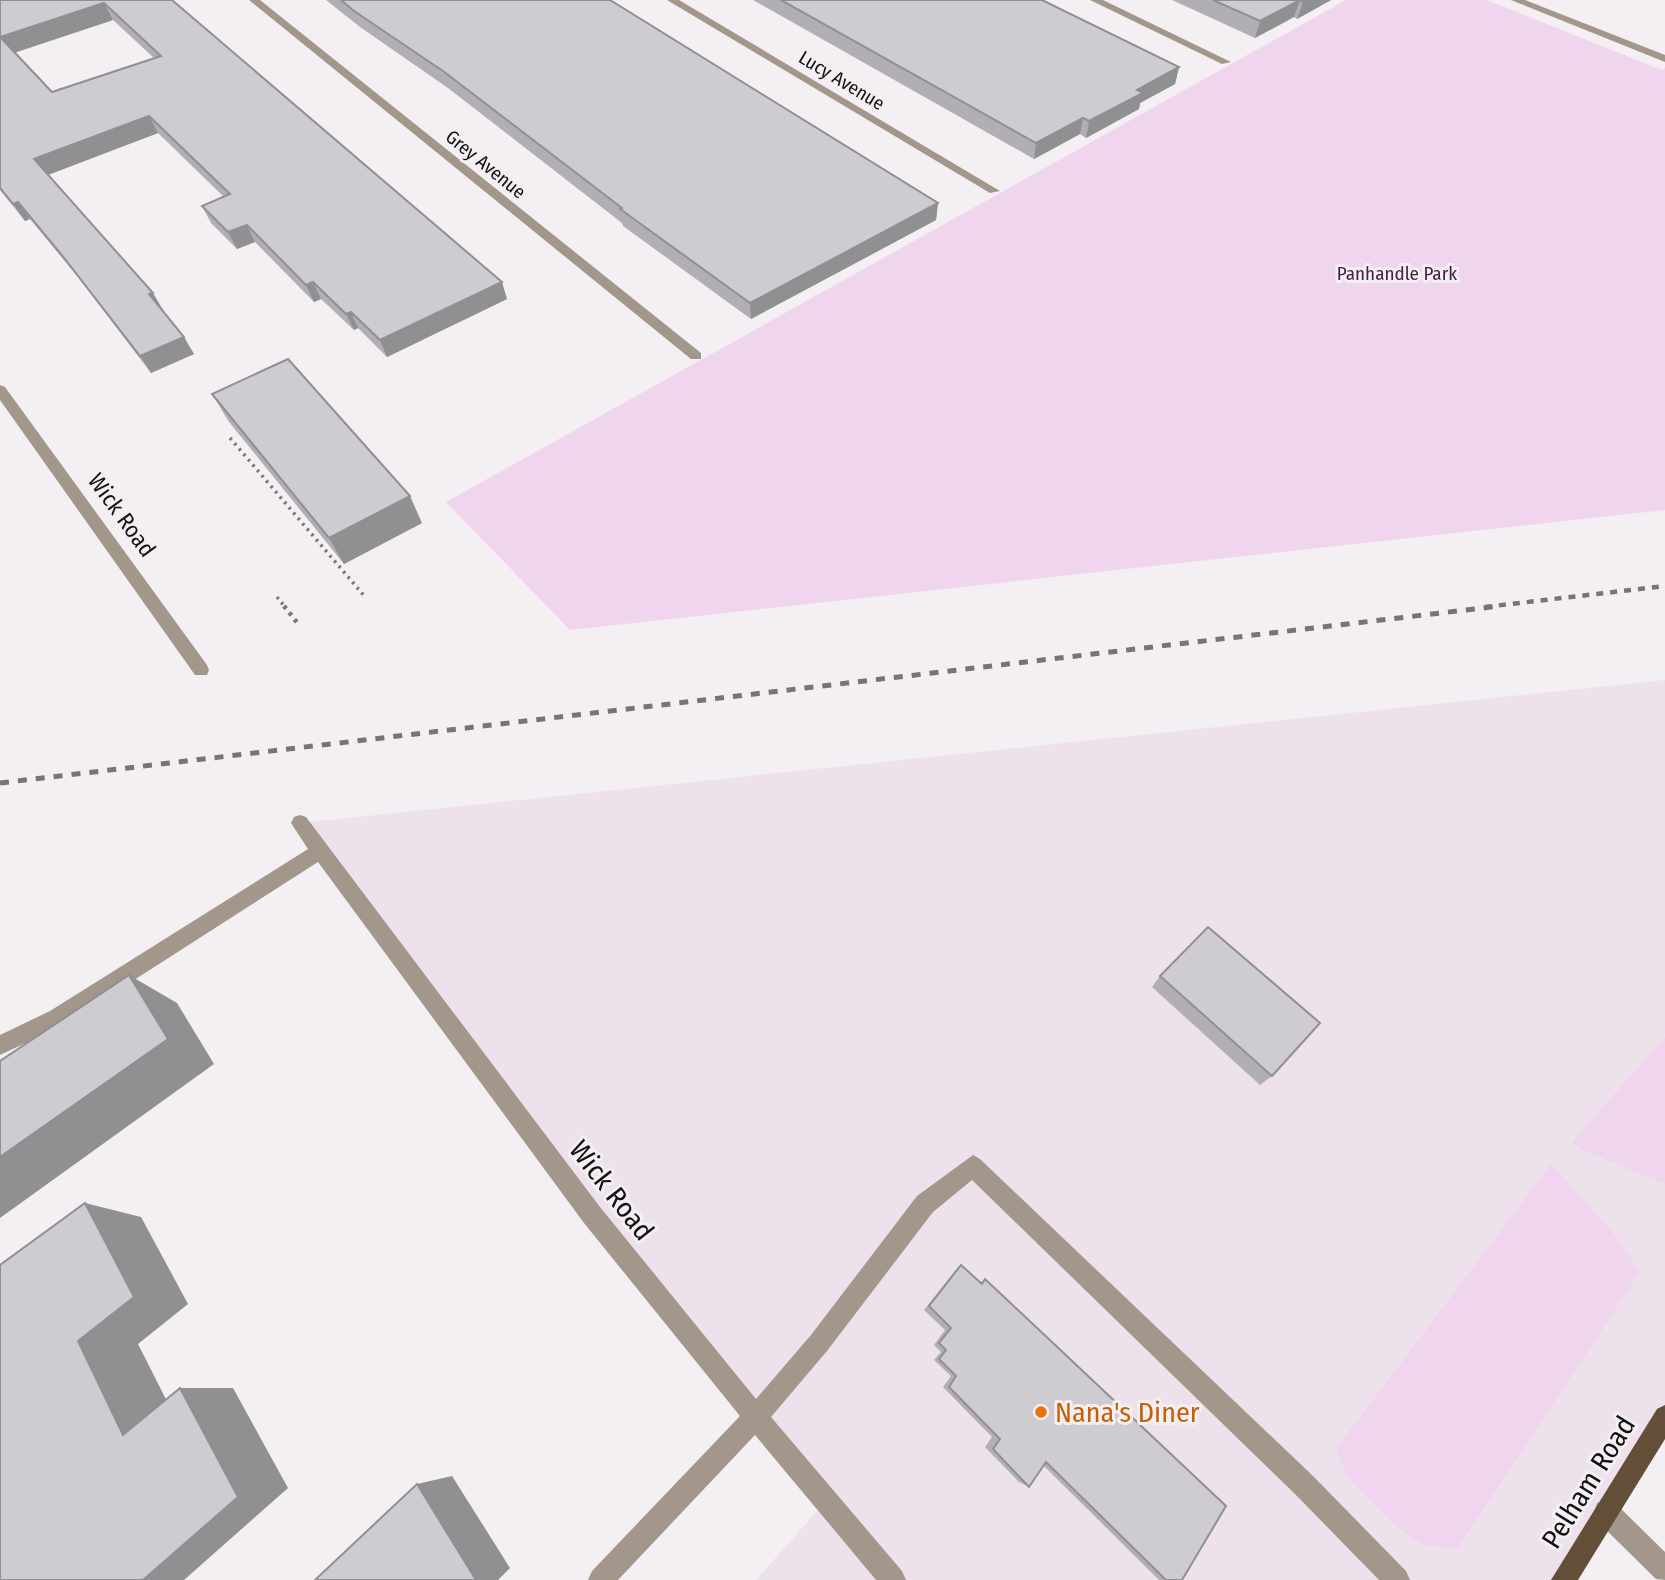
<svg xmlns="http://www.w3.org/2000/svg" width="1665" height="1580" font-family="'Fira Sans Condensed',sans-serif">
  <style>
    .built { fill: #ede2ec }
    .green { fill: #efd5ed }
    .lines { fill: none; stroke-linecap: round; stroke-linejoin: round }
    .path-far1 { stroke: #7a777a; stroke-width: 3.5; stroke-dasharray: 2.5 4.5; stroke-linecap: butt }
    .path { stroke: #7a777a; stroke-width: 4.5; stroke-dasharray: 3.5 5; stroke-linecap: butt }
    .minor { fill: #a3978b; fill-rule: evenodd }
    .major { fill: #634f38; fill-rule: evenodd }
    .rail-far1 { stroke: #777477; stroke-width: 4.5; stroke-dasharray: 7 7; stroke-linecap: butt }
    .rail { stroke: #777477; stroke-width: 5; stroke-dasharray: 9 9; stroke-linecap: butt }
    .wall { fill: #b1afb4; fill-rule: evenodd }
    .shaded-wall { fill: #908f92 }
    .building { fill: #ceccd1; stroke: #908f92; stroke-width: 2; fill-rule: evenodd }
    .food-dot { fill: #e8710a; stroke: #f4eff3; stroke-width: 2.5 }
    .labels { text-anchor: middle; stroke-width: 6; stroke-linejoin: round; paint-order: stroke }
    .far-street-label { font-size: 19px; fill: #131113; stroke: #f4eff3 }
    .far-park-label { font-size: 19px; fill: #441e44; stroke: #f4eff3 }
    .street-label { font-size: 23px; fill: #131113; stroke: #f4eff3 }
    .near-street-label { font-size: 28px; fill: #131113; stroke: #f4eff3 }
    .near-food-label { font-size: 28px; fill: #c56008; stroke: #f4eff3; text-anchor: start }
  </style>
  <rect width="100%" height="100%" fill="#f4eff3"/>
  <!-- built -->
  <path class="built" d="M 1665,680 L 1665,1417 L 1564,1580 L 756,1580 L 824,1503 L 300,823 Z"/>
  <!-- green -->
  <path class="green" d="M 1346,0 L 1487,0 L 1662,70 L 1665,68 L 1665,510 L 570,630 L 446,502 Z
    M 1665,1037 L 1665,1184 L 1580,1149 L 1572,1142 Z
    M 1551,1164 L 1616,1236 L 1640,1272 L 1457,1549 L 1424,1545 L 1396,1526 L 1347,1477 L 1336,1449 Z"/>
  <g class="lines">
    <!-- path-far1 -->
    <path class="path-far1" d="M 230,438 L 366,598
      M 277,597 L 285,607"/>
    <!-- path -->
    <path class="path" d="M 284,606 L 299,625"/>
    <!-- minor -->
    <path class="minor" d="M 249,0 L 260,0 L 701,353 L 701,359 L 691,359 Z
      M 667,0 L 679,0 L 1000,191 L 990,193 Z
      M 1090,0 L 1103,0 L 1231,62 L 1222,64 Z
      M 1511,0 L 1525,0 L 1665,55 L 1665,62 Z
      M 0,385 L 5,387 L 207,665 L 209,670 L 207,675 L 195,675 L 0,400 Z
      M 300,815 L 306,817 L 600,1207 L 756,1399 L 811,1335 L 917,1196 L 973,1155 L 980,1159 L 1313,1476 L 1406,1571 L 1410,1580 L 1379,1580 L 1295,1494 L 972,1180 L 933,1212 L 827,1351 L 771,1417 L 902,1571 L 906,1580 L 876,1580 L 755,1435 L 618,1580 L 588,1580 L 592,1571 L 740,1416 L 584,1223 L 318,862 L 64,1025 L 0,1055 L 0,1035 L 50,1011 L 308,849 L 291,823 L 294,817 Z
      M 1606,1500 L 1615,1503 L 1665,1552 L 1665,1580 L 1656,1579 L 1597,1521 L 1594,1512 L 1597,1503 Z"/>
    <!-- major -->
    <path class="major" d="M 1665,1405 L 1665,1439 L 1578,1580 L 1551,1580 L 1657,1409 Z"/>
    <!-- rail-far1 -->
    <path class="rail-far1" d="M 1485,607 L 1665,586"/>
    <!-- rail -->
    <path class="rail" d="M 0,783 L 1500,606"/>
  </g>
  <!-- wall -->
  <path class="wall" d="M 0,0 L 172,0 L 507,299 L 387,357 L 358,328 L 354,330 L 321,299 L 314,302 L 255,242 L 237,249 L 211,223 L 202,206 L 224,197 L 158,133 L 48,175 L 163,310 L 162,310 L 194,354 L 151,373 L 77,276 L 30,219 L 25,221 L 0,190 ZM 113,20 L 154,58 L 52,92 L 15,52 Z
    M 326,0 L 610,0 L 938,203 L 936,220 L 751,319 L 623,226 L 622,223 L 448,88 L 360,27 Z
    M 753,0 L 1042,0 L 1179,67 L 1175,84 L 1140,103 L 1139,109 L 1086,138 L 1080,134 L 1034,159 Z
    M 1172,0 L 1331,0 L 1297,19 L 1294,17 L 1255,38 Z
    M 212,394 L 422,523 L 344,564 L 229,422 Z
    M 1160,976 L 1272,1076 L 1260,1085 L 1152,987 Z
    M 961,1265 L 980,1283 L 985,1279 L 1182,1580 L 1159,1580 L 1044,1466 L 1029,1487 L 1019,1482 L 985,1447 L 992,1437 L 943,1387 L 951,1376 L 934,1360 L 941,1352 L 934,1345 L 945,1330 L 924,1310 L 955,1271 Z"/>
  <!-- shaded-wall -->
  <path class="shaded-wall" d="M 1300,0 L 1294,17 L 1255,38 L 1260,21 Z
    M 1306,0 L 1331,0 L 1297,19 L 1303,2 Z
    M 104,3 L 113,20 L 11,54 L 0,37 Z
    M 1179,67 L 1175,84 L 1140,103 L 1139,109 L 1086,138 L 1089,121 L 1137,90 Z
    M 149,116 L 158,133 L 45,176 L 34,159 Z
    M 1083,118 L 1080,134 L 1034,159 L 1036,143 Z
    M 18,202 L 30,219 L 25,221 L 13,204 Z
    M 938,203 L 936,220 L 751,319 L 750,303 Z
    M 247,225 L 255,242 L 237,249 L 228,232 Z
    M 313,282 L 321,299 L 314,302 L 306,285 Z
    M 502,282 L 507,299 L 387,357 L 380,340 Z
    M 153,293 L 163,310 L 160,311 L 149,294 Z
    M 351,312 L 358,328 L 354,330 L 346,314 Z
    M 184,337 L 194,354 L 151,373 L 140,356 Z
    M 410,496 L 422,523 L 344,564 L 329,538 Z
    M 129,975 L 177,1003 L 214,1064 L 0,1218 L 0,1157 Z
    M 85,1203 L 141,1217 L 188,1304 L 138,1344 L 182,1431 L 123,1435 L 78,1341 Z
    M 180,1388 L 233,1388 L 288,1488 L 184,1580 L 143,1580 Z
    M 452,1476 L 510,1568 L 498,1580 L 476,1580 L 417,1484 Z"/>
  <!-- building -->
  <path class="building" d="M 0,0 L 172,0 L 502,282 L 380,340 L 351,312 L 346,314 L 313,282 L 306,285 L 247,225 L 228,232 L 202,206 L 230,194 L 149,116 L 34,159 L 153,293 L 149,294 L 184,337 L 140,356 L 65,259 L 18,202 L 13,204 L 0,188 ZM 104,3 L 161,56 L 52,92 L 0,37 Z
    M 341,0 L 610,0 L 938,203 L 750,303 L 620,209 L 622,208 L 443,71 L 354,11 Z
    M 781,0 L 1042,0 L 1179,67 L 1137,90 L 1143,93 L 1089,121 L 1083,118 L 1036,143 Z
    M 1213,0 L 1306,0 L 1303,2 L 1300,0 L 1260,21 Z
    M 288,359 L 410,496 L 329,538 L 212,394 Z
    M 1208,927 L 1320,1023 L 1272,1076 L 1160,976 Z
    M 129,975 L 168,1039 L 0,1157 L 0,1061 Z
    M 85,1203 L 134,1297 L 78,1341 L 123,1435 L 180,1388 L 238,1497 L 143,1580 L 0,1580 L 0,1265 Z
    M 961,1265 L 982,1284 L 985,1279 L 1226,1506 L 1182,1580 L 1166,1580 L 1046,1462 L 1029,1487 L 993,1449 L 1000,1439 L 949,1387 L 956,1376 L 939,1359 L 946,1350 L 939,1343 L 951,1328 L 929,1306 Z
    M 417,1484 L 476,1580 L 315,1580 Z"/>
  <!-- markers -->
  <circle class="food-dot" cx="1041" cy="1412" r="7"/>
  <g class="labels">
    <!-- far-street labels -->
    <g class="far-street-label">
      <text transform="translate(842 80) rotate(31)" y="7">Lucy Avenue</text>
      <text transform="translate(486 164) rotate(39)" y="7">Grey Avenue</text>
    </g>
    <!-- far-park labels -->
    <g class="far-park-label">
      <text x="1397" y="280">Panhandle Park</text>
    </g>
    <!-- street labels -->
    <g class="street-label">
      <text transform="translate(122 515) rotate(54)" y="8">Wick Road</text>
    </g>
    <!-- near-street labels -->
    <g class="near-street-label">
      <text transform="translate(612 1190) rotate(52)" y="10">Wick Road</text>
      <text transform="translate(1588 1482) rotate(-58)" y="10">Pelham Road</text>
    </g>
    <!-- near-food labels -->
    <g class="near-food-label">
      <text x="1055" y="1422">Nana's Diner</text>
    </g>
  </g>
</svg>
